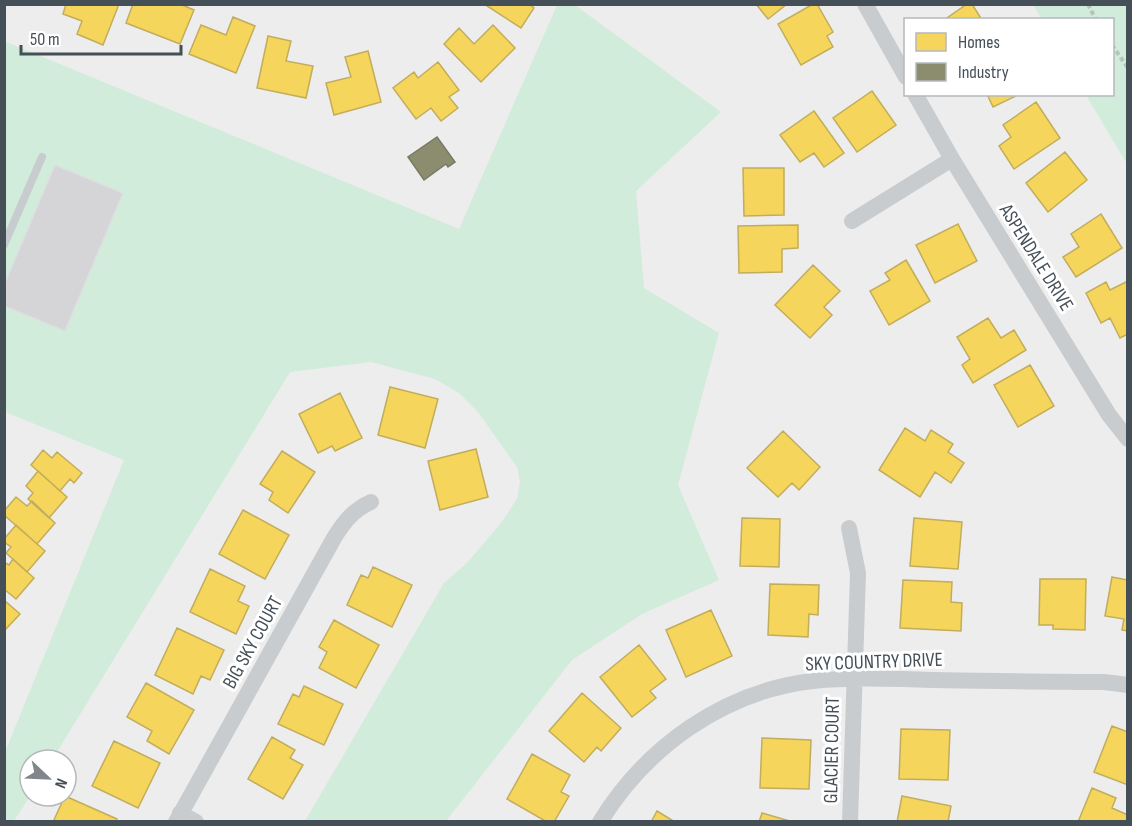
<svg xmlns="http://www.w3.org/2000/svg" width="1132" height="826" font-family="'Sofia Sans Condensed',sans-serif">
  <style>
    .green { fill: #d1ecdb }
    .homes { fill: #f6d55c; stroke: #c1ad5b; stroke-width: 1.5 }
    .industry { fill: #8c8c6e; stroke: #777a67; stroke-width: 1.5 }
    .building { fill: #d5d5d7; stroke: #dedfe0; stroke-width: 1.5 }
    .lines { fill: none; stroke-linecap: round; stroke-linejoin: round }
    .path { stroke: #b7c2be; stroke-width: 4; stroke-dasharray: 4.5 3; stroke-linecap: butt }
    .lane { stroke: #c9ccce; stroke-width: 8 }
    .street { stroke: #c9ccce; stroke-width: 16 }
    .labels { text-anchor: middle; stroke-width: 6; stroke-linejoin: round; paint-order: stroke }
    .street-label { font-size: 20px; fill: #454f58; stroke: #fff }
  </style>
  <rect width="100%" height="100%" fill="#ededed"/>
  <!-- green -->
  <path class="green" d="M 557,5 L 575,5 L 721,112 L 636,191 L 644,288 L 719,333 L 678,485 L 719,580 L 642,614 L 572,660 L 446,821 L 305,821 L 444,583 L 467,563 L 501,523 L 517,499 L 520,482 L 517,467 L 478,412 L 459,393 L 435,379 L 371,362 L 290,372 L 52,760 L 30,760 L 30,796 L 14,821 L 5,821 L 5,752 L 124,460 L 5,412 L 4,41 L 459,229 Z
    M 1033,5 L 1127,5 L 1127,164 L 1086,95 L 1112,94 L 1112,20 L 1042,19 Z"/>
  <!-- homes -->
  <path class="homes" d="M 66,4 L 119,4 L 103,45 L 77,34 L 82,21 L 63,14 Z
    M 133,4 L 180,4 L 194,10 L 180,44 L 126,23 Z
    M 484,4 L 529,4 L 534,8 L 521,28 Z
    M 756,4 L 787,4 L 768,19 Z
    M 813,4 L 817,4 L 833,32 L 827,36 L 833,47 L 801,65 L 778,24 Z
    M 967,4 L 972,4 L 982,20 L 944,20 Z
    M 233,17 L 255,26 L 236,73 L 189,54 L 201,25 L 226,35 Z
    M 493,25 L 515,48 L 481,82 L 444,44 L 459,28 L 474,44 Z
    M 268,36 L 291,41 L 286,61 L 313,66 L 306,98 L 257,88 Z
    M 368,51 L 381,102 L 334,115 L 326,83 L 351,77 L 345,57 Z
    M 438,62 L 459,90 L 449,97 L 458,108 L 441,121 L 431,108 L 416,119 L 393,88 L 414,72 L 418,78 Z
    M 872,91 L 896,125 L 857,152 L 833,118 Z
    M 987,94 L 1020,94 L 993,107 Z
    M 1036,102 L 1060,138 L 1014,169 L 999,146 L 1011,137 L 1003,125 Z
    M 814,111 L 844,153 L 824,167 L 814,153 L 800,162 L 780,135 Z
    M 1065,152 L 1087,180 L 1048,212 L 1026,183 Z
    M 743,168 L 784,168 L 784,215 L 744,216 Z
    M 1101,214 L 1122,248 L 1076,277 L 1063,257 L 1079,247 L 1071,234 Z
    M 958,224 L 977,261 L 935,283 L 916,245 Z
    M 798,225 L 798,248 L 782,249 L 782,272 L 739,273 L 738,226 Z
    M 906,260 L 930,301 L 889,325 L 870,291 L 890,280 L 885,273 Z
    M 813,265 L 840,291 L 824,307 L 832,315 L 810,338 L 775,305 Z
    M 1128,281 L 1128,334 L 1120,338 L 1110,318 L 1101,323 L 1086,293 L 1106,282 L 1110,290 Z
    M 988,318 L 1001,338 L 1014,330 L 1026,350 L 973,383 L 962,365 L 970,359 L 957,337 Z
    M 1030,365 L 1054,406 L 1018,427 L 994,385 Z
    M 390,387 L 438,399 L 425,448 L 378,435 Z
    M 340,393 L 362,438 L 335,451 L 332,446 L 318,453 L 299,414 Z
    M 905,428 L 925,441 L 931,430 L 953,444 L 948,452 L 964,463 L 951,483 L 935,472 L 920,497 L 879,470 Z
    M 783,431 L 820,467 L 799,490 L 792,483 L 778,497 L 747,468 Z
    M 476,449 L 488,497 L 440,510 L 428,461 Z
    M 43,450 L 52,458 L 57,452 L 82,473 L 74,483 L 70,479 L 60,491 L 31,465 Z
    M 282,451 L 315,472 L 288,513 L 269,500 L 273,492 L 260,484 Z
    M 38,471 L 67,497 L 49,518 L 28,499 L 33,493 L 26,486 Z
    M 16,497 L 27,506 L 32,501 L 55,523 L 37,544 L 4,515 L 4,511 Z
    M 243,510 L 289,535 L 265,579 L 219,554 Z
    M 742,518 L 780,519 L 779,567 L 740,566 Z
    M 914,518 L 962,522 L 958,569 L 910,566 Z
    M 16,525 L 45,551 L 27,572 L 6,553 L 11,547 L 4,542 L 4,539 Z
    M 13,559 L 34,578 L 16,599 L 4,589 L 4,562 L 9,565 Z
    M 373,567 L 412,585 L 392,627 L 347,605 L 361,575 L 368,578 Z
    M 210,569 L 245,586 L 238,601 L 249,606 L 236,634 L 190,612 Z
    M 1112,577 L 1128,580 L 1128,631 L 1122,630 L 1124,619 L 1105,616 Z
    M 1040,579 L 1086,579 L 1085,630 L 1053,629 L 1053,625 L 1039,625 Z
    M 903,580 L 952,582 L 951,602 L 962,603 L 961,631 L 900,628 Z
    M 770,584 L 819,585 L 818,615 L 809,614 L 808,637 L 768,635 Z
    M 4,600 L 20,614 L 4,631 Z
    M 711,610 L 732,656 L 686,677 L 666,630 Z
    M 334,620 L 379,645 L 356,688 L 319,668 L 327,652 L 319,647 Z
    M 177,628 L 224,650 L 210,680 L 201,676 L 193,694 L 155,675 Z
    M 639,645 L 666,679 L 650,691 L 656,698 L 632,717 L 600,677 Z
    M 146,683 L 194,710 L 169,754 L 147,741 L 152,731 L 127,717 Z
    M 304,686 L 343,704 L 324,745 L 278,724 L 293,694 L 299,697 Z
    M 582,693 L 621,728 L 601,751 L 597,747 L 584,762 L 549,731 Z
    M 1112,726 L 1128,732 L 1128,785 L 1094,772 Z
    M 901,729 L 950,730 L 948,780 L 899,779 Z
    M 272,737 L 295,750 L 290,758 L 303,765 L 283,799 L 248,779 Z
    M 762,738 L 811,740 L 809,789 L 760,788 Z
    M 114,741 L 160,763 L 138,808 L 92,786 Z
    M 532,754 L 570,775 L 561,792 L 569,796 L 554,822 L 547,822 L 507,799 Z
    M 1092,788 L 1116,798 L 1112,808 L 1128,815 L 1128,822 L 1078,822 Z
    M 65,796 L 117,819 L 116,822 L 53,822 Z
    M 902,796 L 951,806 L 948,822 L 897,822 Z
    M 657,811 L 675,822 L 651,822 Z
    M 762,813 L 793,822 L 759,822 Z"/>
  <!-- industry -->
  <path class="industry" d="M 437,137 L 455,162 L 448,167 L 446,164 L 424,180 L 408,157 Z"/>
  <!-- building -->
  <path class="building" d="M 55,165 L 123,193 L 65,331 L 4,306 L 4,285 Z"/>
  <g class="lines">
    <!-- path -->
    <path class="path" d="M 1088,4 L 1096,20
      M 1112,45 L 1128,68"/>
    <!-- lane -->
    <path class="lane" d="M 4,245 L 42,157"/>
    <!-- street -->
    <path class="street" d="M 865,4 L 906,77
      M 915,94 L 952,159 L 1109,415 L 1128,439
      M 852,221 L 952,159
      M 849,528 L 858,573 L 850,822
      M 180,813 L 196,822
      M 176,822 L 334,538 C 344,522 353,510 371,502
      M 600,822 C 646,747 724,691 813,681 C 853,677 895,679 935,680 C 991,681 1048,682 1104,682 L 1128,685"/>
  </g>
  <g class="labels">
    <!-- street labels -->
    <g class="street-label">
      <text transform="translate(1037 257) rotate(58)" y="7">ASPENDALE DRIVE</text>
      <text transform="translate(252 642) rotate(-61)" y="7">BIG SKY COURT</text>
      <text transform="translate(874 661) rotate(-2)" y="7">SKY COUNTRY DRIVE</text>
      <text transform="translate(831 750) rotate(-89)" y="7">GLACIER COURT</text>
    </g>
  </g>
  <!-- border -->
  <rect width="1132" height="826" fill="none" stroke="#454f58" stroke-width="12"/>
  <!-- legend -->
  <rect x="904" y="18" width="210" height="78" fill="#ffffff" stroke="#b5b9bc" stroke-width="1.5"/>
  <rect x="916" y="33" width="30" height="18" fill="#f6d55c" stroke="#b5b9bc" stroke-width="1.5"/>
  <text x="958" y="48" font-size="18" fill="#454f58">Homes</text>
  <rect x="916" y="63" width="30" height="18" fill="#8c8c6e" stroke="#b5b9bc" stroke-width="1.5"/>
  <text x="958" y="78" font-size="18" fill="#454f58">Industry</text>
  <!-- north arrow -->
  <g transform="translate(48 778) rotate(113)"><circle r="28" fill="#ffffff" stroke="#b5b9bc" stroke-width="1.5"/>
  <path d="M0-4.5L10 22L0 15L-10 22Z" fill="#80868c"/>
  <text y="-9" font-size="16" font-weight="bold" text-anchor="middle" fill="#454f58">N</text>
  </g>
  <!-- scale -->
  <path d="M21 45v9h160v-9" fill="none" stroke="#454f58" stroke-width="3"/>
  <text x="30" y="45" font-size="18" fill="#454f58" stroke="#ffffff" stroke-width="4.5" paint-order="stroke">50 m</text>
</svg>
